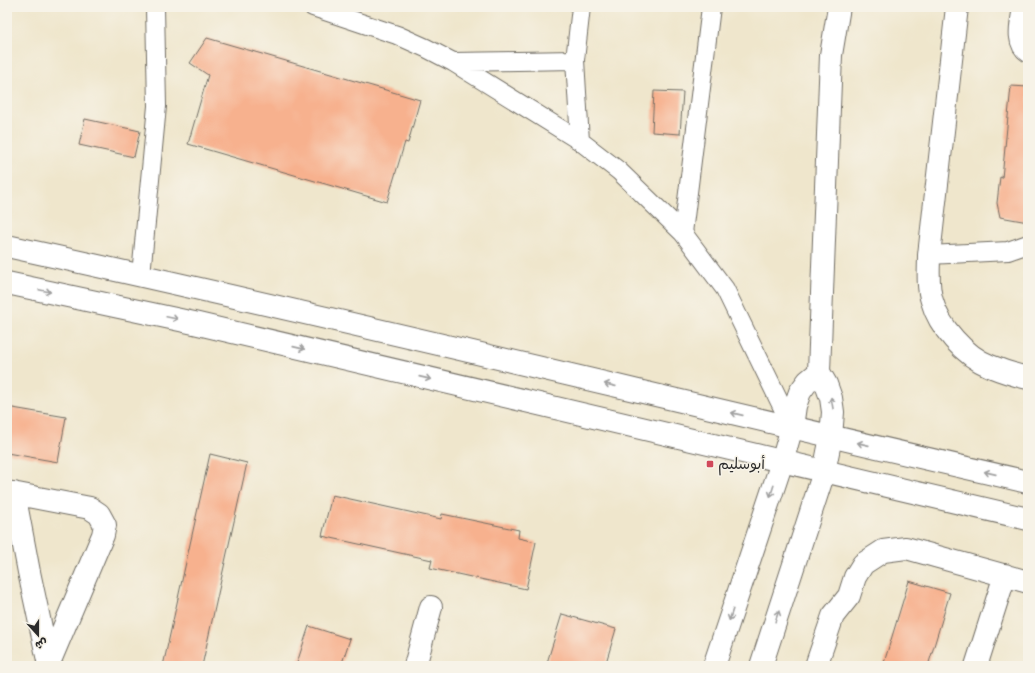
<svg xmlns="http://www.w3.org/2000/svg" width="1035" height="673" font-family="Itim,'Playpen Sans Arabic',sans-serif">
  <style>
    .building { fill: #f7b18e }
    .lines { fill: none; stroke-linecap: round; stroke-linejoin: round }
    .lane-casing { stroke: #706c63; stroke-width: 20 }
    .street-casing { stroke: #706c63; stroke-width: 24 }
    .secondary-casing { stroke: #706c63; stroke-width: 24 }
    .lane { stroke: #fff; stroke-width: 18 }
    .street { stroke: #fff; stroke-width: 22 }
    .secondary { stroke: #fff; stroke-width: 22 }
    .oneway { stroke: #a0a0a0 }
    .poi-dot { fill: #d1495b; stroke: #f7f3e8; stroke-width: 1.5 }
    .labels { text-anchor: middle; stroke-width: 3; stroke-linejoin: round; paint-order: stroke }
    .poi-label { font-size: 15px; fill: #2b2b2b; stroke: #f7f3e8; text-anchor: start }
  </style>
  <rect width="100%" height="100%" fill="#f7f3e8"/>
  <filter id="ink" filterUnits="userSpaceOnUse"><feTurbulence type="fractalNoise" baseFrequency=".025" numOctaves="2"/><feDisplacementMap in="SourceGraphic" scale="8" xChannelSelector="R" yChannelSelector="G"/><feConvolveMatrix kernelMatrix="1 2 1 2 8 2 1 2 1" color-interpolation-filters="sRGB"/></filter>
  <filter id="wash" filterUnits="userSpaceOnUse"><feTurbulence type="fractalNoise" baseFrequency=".012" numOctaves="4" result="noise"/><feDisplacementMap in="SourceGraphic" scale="16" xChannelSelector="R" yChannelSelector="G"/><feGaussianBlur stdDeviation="0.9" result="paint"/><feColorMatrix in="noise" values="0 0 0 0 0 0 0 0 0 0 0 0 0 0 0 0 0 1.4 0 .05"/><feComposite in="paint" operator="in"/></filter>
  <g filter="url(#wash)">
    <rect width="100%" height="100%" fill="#efe6cc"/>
    <g id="blocks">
      <!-- building -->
      <path class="building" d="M 207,38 L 420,100 L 408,143 L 405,142 L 387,202 L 188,144 L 208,75 L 190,63 Z
        M 1011,86 L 1028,87 L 1028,222 L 1000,217 L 997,203 L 1000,177 L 1002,178 Z
        M 654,91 L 683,92 L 680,134 L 652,132 Z
        M 85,119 L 140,131 L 134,157 L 79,145 Z
        M 7,407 L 66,417 L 58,462 L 7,453 Z
        M 210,454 L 247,463 L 202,666 L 163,666 Z
        M 332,495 L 441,519 L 442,514 L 519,530 L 518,538 L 536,542 L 526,589 L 430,568 L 432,560 L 322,536 Z
        M 909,581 L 950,593 L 928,666 L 883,666 Z
        M 562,614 L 616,629 L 605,666 L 546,666 Z
        M 309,626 L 350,639 L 341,666 L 296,666 Z"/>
    </g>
  </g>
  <g filter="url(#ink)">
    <use href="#blocks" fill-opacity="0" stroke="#706c63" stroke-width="1"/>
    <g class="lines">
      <defs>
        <path id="lane" d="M 313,7 L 397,35 L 426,48 L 453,62 L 580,141 L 619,171 L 683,233 L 725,289 L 792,427
          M 1022,7 C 1020,22 1013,43 1028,53
          M 453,62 L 575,60
          M 580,141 L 575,60 L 581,7
          M 683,233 L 711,7
          M 929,255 L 1008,251 L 1028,244
          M 141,275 L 157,106 L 155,7"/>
        <path id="street" d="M 957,7 L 929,255 C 929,269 927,286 932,301 C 939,327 965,356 990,366 C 1002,371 1015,375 1028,378
          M 7,492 L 90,508 L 99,514 L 105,525 L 103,535 L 49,663
          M 14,493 L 29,572 L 49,665
          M 415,666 L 431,607
          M 714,666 L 782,462 L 792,427 L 795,406 L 800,392 L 808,381 L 819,372
          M 761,666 L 824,472 L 831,437 L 833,412 L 831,398 L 826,384 L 819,372 L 831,55 L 839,7
          M 816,666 L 833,616 L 849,596 L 855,577 L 863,564 L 883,551 L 906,548 L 1028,582
          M 976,666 L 1005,575"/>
        <path id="secondary" d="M 7,246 C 348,320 687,404 1028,482
          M 7,283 L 194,323 L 1028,519"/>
      </defs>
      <!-- lane casing -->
      <use href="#lane" class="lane-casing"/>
      <!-- street casing -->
      <use href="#street" class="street-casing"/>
      <!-- secondary casing -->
      <use href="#secondary" class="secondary-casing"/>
      <!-- lane -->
      <use href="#lane" class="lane"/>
      <!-- street -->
      <use href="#street" class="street"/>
      <!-- secondary -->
      <use href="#secondary" class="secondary"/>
    </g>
    <!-- one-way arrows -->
    <defs><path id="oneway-shaft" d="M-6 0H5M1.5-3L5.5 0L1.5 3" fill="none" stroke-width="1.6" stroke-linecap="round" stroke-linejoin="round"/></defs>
    <g class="oneway">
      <use href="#oneway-shaft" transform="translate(45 291) rotate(12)"/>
      <use href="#oneway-shaft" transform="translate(172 318) rotate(12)"/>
      <use href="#oneway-shaft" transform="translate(299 348) rotate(13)"/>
      <use href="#oneway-shaft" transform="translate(425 378) rotate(13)"/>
      <use href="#oneway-shaft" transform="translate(610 385) rotate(-167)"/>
      <use href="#oneway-shaft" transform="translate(832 403) rotate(-100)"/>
      <use href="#oneway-shaft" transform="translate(737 414) rotate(-167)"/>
      <use href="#oneway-shaft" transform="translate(863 444) rotate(-167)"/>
      <use href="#oneway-shaft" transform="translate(990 473) rotate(-167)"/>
      <use href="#oneway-shaft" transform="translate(772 491) rotate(108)"/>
      <use href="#oneway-shaft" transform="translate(731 615) rotate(108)"/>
      <use href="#oneway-shaft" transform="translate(777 616) rotate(-72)"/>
    </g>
  </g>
  <!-- markers -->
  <rect class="poi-dot" x="706" y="460" width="8" height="8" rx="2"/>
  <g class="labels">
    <!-- poi labels -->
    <g class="poi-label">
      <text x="718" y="469">أبوسليم</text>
    </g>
  </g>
  <!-- margin -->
  <rect width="1035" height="673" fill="none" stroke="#f7f3e8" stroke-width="24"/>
  <!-- north arrow -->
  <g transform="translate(38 635) rotate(159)" stroke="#f7f3e8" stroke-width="3" paint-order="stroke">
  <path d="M0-3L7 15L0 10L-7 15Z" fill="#2b2b2b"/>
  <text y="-6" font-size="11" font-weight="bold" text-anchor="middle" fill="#2b2b2b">ش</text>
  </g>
</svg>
